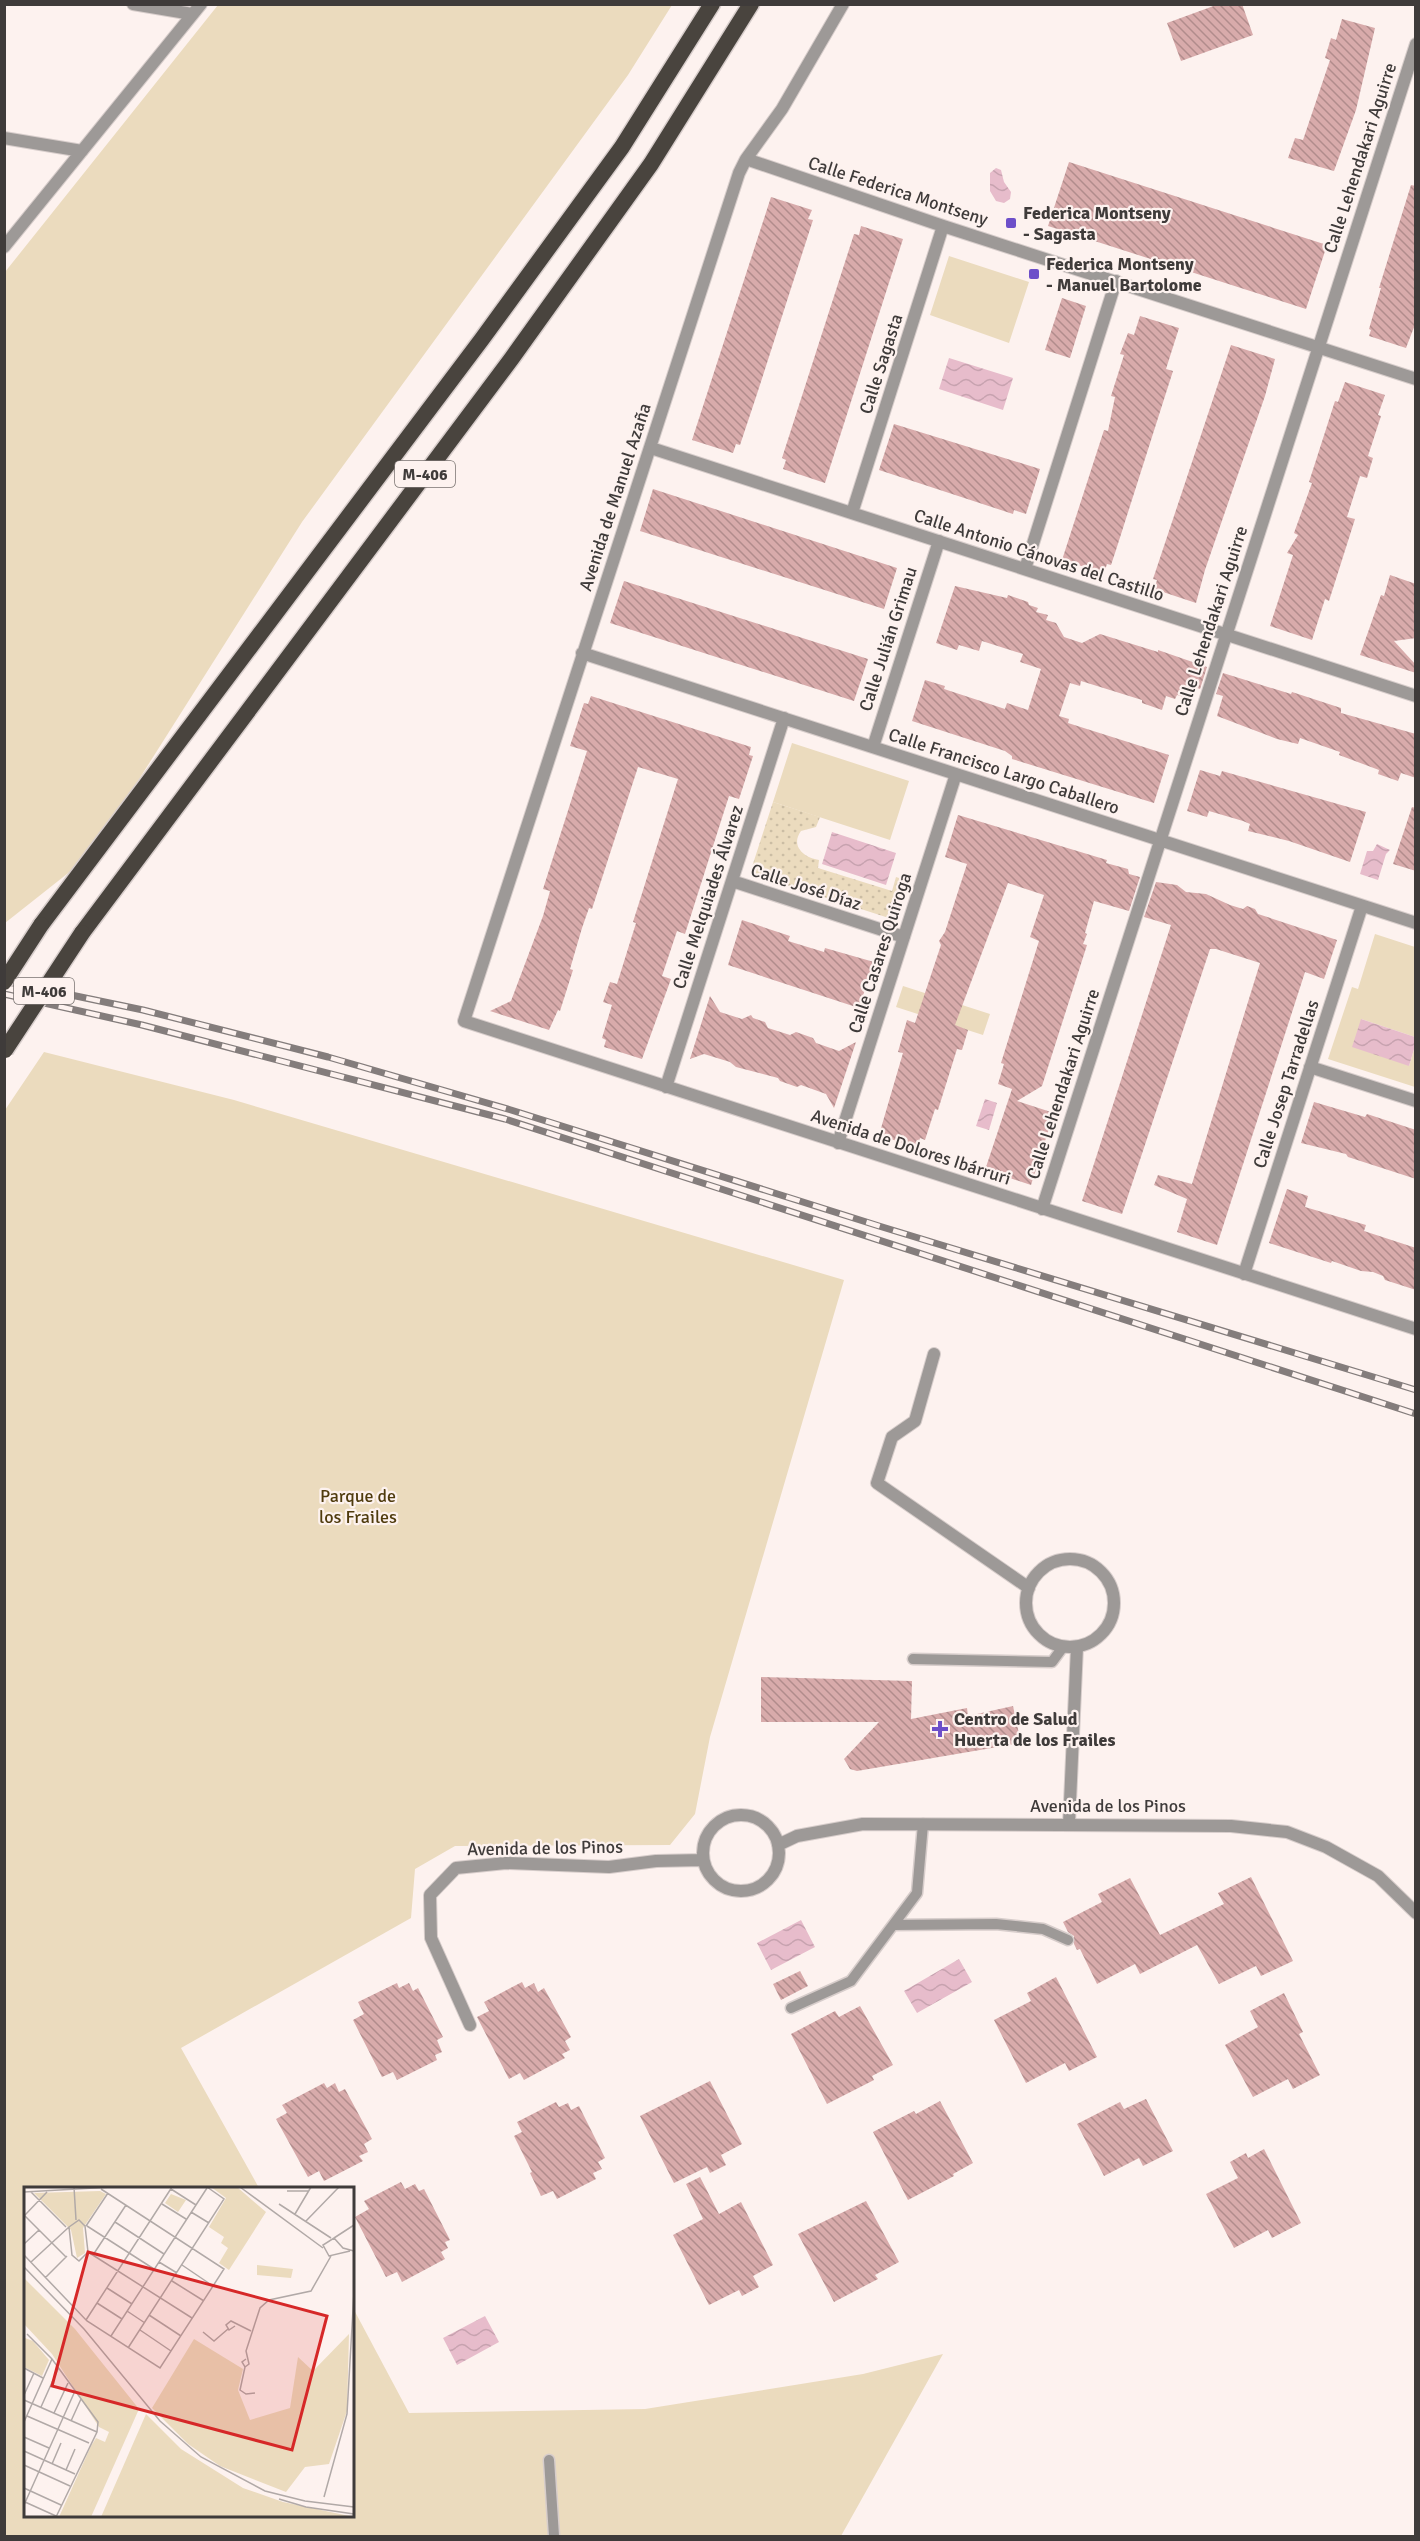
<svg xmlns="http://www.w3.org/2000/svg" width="1420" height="2541" font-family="Signika,sans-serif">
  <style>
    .green { fill: #ebdbbe }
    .garden { fill: url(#garden-dots) }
    .water { fill: url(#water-waves) }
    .building { fill: url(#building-back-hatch) }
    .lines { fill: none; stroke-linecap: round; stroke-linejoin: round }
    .service-casing { stroke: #d7cdcb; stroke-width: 13 }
    .minor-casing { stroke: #d7cdcb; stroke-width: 14 }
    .trunk-casing { stroke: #d7cdcb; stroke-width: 19 }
    .service { stroke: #9d9997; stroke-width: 10 }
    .minor { stroke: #9d9997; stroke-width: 12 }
    .trunk { stroke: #49443e; stroke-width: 16 }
    .rail-casing { stroke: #847d7c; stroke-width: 7 }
    .rail { stroke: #fdf2ef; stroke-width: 4.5; stroke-dasharray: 14; stroke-linecap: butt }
    .trunk-bridge-casing { stroke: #d7cdcb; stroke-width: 19; stroke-linecap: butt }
    .trunk-bridge { stroke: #49443e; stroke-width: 16 }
    .poi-dot { fill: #6d4fc9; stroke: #fdf2ef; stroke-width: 2 }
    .labels { text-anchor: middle; stroke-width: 4.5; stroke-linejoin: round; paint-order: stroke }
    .shield { fill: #fdf2ef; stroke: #787270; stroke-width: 1.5 }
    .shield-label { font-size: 16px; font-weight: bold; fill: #3f3b3a }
    .street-label { font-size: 18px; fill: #3f3b3a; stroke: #fdf2ef }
    .poi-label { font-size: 18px; font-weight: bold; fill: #3f3b3a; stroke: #fdf2ef; text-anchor: start }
    .park-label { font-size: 18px; fill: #4f3b0d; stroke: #fdf2ef }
    .inset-road { fill: none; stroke: #b1a9a7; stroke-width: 1.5 }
    .view { fill: #d62828; fill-opacity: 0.15; stroke: #d62828; stroke-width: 3 }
    .inset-edge { fill: none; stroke: #3f3b3a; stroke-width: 3 }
  </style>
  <defs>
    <pattern id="garden-dots" width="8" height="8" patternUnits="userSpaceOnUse" patternTransform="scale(1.5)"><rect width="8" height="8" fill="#ebdbbe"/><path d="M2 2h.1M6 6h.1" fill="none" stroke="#cbbda4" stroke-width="1.8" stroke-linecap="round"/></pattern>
    <pattern id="water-waves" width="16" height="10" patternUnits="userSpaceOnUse" patternTransform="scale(1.5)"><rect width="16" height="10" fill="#e7bccb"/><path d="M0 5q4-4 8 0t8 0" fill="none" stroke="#c7a2af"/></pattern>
    <pattern id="building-back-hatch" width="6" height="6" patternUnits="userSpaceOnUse" patternTransform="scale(1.5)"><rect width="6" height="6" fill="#d8abab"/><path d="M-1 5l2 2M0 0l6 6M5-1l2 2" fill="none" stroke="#b18c8c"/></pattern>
  </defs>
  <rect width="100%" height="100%" fill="#fdf2ef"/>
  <!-- green -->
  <path class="green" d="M 218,5 L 672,5 L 628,75 L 302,522 L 91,855 L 5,923 L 5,272 Z
    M 949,256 L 1029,282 L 1009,343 L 930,315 Z
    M 792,743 L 909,781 L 890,840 L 773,802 Z
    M 1375,934 L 1415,947 L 1415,1037 L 1361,1019 L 1409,1066 L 1415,1046 L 1415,1087 L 1328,1059 L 1352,987 L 1358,989 Z
    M 903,986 L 990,1014 L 983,1035 L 896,1007 Z
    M 44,1052 L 234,1100 L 844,1280 L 710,1737 L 695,1814 L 670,1845 L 455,1846 L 415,1869 L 411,1918 L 181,2048 L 259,2188 L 26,2188 L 26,2516 L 352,2516 L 353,2308 L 409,2413 L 645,2409 L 863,2374 L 943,2354 L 841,2536 L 5,2536 L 5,1110 Z"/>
  <!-- garden -->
  <path class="garden" d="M 773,802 L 820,817 L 816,827 L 801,831 C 790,846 804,858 819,860 L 818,868 L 892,891 L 896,877 L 908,881 L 895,920 L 750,873 Z"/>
  <!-- water -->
  <path class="water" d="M 996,168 L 1001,170 L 1004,182 L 1011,192 L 1010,199 L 1004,203 L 996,201 L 990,191 L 990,173 Z
    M 949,358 L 1013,378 L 1003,410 L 939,389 Z
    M 832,832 L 896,853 L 886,885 L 822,864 Z
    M 1377,844 L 1390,850 L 1386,854 L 1378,880 L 1360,874 L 1367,851 L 1373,851 Z
    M 1361,1019 L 1415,1037 L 1415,1046 L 1409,1066 L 1352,1047 Z
    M 985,1099 L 997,1103 L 989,1130 L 976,1126 Z
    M 801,1920 L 815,1947 L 771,1970 L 757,1943 Z
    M 959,1959 L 972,1982 L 917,2013 L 904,1991 Z
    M 485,2316 L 499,2342 L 457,2365 L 443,2338 Z"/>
  <!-- building -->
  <path class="building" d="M 1219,4 L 1242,4 L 1253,35 L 1181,61 L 1167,23 Z
    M 1342,19 L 1375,28 L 1356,110 L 1334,171 L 1288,158 L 1295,138 L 1303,140 L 1330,60 L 1325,58 L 1331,38 L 1336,40 Z
    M 1069,162 L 1327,245 L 1306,309 L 1048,226 Z
    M 1411,185 L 1416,186 L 1416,322 L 1406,348 L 1369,336 L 1371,330 L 1369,329 L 1381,288 L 1379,288 Z
    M 771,197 L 812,210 L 808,219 L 813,220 L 757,394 L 740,445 L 736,444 L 733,453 L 692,440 Z
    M 861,226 L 903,239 L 825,483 L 783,469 L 786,460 L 782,458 L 854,234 L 859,235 Z
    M 1062,298 L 1086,306 L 1070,358 L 1045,350 Z
    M 1140,316 L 1179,328 L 1166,369 L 1173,371 L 1116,550 L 1111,565 L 1107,564 L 1104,573 L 1062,560 L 1104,430 L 1108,431 L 1115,397 L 1111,396 L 1124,355 L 1120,354 L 1128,333 L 1134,335 Z
    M 1231,345 L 1275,359 L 1265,396 L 1205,570 L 1196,603 L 1154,589 L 1157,580 L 1153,579 Z
    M 1345,382 L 1385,395 L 1378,415 L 1381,416 L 1368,456 L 1373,458 L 1367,478 L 1360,476 L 1347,517 L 1355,519 L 1329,601 L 1325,599 L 1312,640 L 1270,626 L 1293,555 L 1287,553 L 1298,535 L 1294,533 L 1312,483 L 1309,482 L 1335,401 L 1338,402 Z
    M 894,424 L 1040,469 L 1026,514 L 1014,510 L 1013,514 L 879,470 Z
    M 653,489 L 897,568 L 884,609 L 640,531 Z
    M 1390,575 L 1416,584 L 1416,638 L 1394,641 L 1416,665 L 1416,673 L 1360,655 L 1381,595 L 1384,596 Z
    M 624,581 L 868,659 L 854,701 L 610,623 Z
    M 955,586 L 1007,598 L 1008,595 L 1028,602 L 1029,605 L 1038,608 L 1036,612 L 1048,615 L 1046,620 L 1056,623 L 1064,637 L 1082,643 L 1100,634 L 1158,652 L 1158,650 L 1207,667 L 1200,689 L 1191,686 L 1187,698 L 1177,695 L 1175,699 L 1166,696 L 1162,710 L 1142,703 L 1142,700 L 1081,681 L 1080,686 L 1070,683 L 1059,716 L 1069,719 L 1068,723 L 1169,755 L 1154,803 L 1012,759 L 1012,756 L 1005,751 L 912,721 L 925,680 L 945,686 L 944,689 L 1005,709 L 1007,703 L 1028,710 L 1041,669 L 1020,662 L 1023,654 L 982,641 L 979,651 L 959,645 L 957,650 L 936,643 Z
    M 1223,673 L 1291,694 L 1292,692 L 1341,708 L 1341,713 L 1416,734 L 1416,778 L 1401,773 L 1398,781 L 1378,774 L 1379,770 L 1339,755 L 1340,752 L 1300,738 L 1298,744 L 1277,739 L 1217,716 L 1223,696 L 1216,694 Z
    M 591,696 L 751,747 L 749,755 L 753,756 L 739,799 L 729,796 L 685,934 L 677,931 L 662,976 L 671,979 L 642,1059 L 604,1047 L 606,1040 L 602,1038 L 612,1005 L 603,1002 L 610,982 L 617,984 L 636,923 L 633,922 L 678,779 L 638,767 L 592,909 L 589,908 L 582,928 L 570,969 L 573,970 L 560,1011 L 558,1010 L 549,1030 L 490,1011 L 511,1001 L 543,916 L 550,891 L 543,889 L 587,751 L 570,746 L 584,703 L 588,704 Z
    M 1200,770 L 1220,776 L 1222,771 L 1366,812 L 1350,862 L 1289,841 L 1248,831 L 1250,824 L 1243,821 L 1209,811 L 1207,817 L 1187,811 Z
    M 1412,807 L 1416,808 L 1416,871 L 1393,864 Z
    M 958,815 L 1107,860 L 1106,863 L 1128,869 L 1129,874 L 1140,877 L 1129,911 L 1094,901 L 1085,933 L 1087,934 L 1083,944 L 1087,945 L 1042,1086 L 1017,1101 L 1054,1113 L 1031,1185 L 985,1170 L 1012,1089 L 998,1084 L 1004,1064 L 1001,1063 L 1039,941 L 1030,937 L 1044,895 L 1008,883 L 955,1025 L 968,1030 L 962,1050 L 957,1049 L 938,1110 L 935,1109 L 925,1140 L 920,1138 L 917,1148 L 879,1135 L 903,1053 L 898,1052 L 907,1020 L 915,1023 L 941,945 L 939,941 L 945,932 L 967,864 L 945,857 Z
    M 1156,882 L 1177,885 L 1186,892 L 1206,894 L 1230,905 L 1243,909 L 1247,906 L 1255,909 L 1258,914 L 1337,940 L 1324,979 L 1305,972 L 1217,1245 L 1177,1232 L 1187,1199 L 1154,1185 L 1158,1175 L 1192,1184 L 1260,963 L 1216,949 L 1210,949 L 1122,1214 L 1082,1201 L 1171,925 L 1144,917 Z
    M 742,920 L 790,936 L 788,941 L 824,952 L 825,948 L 874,962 L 859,1008 L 728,965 Z
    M 710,996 L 720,1012 L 742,1019 L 751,1015 L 753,1018 L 765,1022 L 768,1028 L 790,1035 L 796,1032 L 813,1038 L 816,1043 L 839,1051 L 856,1042 L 834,1108 L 826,1094 L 801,1085 L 797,1087 L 780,1081 L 778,1078 L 736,1067 L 730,1062 L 704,1054 L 690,1059 Z
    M 1314,1102 L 1365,1117 L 1367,1114 L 1416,1130 L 1416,1179 L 1348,1157 L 1346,1154 L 1301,1143 Z
    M 1287,1189 L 1308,1196 L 1305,1207 L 1366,1225 L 1364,1231 L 1416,1248 L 1416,1290 L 1385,1280 L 1383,1276 L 1373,1272 L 1361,1271 L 1332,1261 L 1331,1263 L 1269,1243 Z
    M 761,1677 L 912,1681 L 911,1719 L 967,1708 L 968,1716 L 1013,1706 L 1021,1743 L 857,1771 L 850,1769 L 844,1759 L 879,1722 L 761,1722 Z
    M 1251,1877 L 1293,1961 L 1261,1976 L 1256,1966 L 1219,1984 L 1197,1945 L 1140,1974 L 1135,1964 L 1097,1984 L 1080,1949 L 1077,1950 L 1074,1944 L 1074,1936 L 1068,1932 L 1063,1922 L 1102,1902 L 1098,1894 L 1130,1878 L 1160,1935 L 1224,1904 L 1218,1893 Z
    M 800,1971 L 808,1986 L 781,2000 L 773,1984 Z
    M 1056,1977 L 1097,2057 L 1069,2071 L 1065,2063 L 1026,2083 L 994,2020 L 1031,2001 L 1027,1993 Z
    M 522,1982 L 525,1988 L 534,1983 L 538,1992 L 544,1988 L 571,2037 L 565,2041 L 570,2050 L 562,2054 L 565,2058 L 524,2080 L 520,2073 L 509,2079 L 477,2017 L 489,2011 L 484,2002 Z
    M 397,1983 L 399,1988 L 409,1983 L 413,1991 L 418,1988 L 443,2037 L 437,2040 L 442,2052 L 435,2055 L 437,2060 L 397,2080 L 393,2072 L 382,2077 L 353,2020 L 364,2014 L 358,2002 Z
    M 1284,1993 L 1303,2032 L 1299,2034 L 1320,2075 L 1293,2089 L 1288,2079 L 1253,2097 L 1225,2045 L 1258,2027 L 1250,2011 Z
    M 860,2006 L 893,2065 L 872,2076 L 874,2080 L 827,2104 L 791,2034 L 835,2011 L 839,2017 Z
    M 710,2081 L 742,2144 L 721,2155 L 726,2165 L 710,2173 L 707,2167 L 674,2183 L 640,2116 Z
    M 324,2083 L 327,2088 L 335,2083 L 339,2092 L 345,2089 L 372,2139 L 364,2144 L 368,2152 L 359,2156 L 363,2161 L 324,2181 L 319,2171 L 308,2177 L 276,2119 L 287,2113 L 282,2105 Z
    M 1146,2099 L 1173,2151 L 1143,2166 L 1139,2158 L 1104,2176 L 1077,2124 L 1120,2102 L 1124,2109 Z
    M 940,2101 L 973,2163 L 953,2174 L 954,2176 L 908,2200 L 873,2132 L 914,2111 L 916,2114 Z
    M 556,2102 L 559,2107 L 568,2103 L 571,2110 L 579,2106 L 605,2158 L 598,2162 L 602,2169 L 593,2173 L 596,2179 L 557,2199 L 553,2191 L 541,2196 L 530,2173 L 532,2172 L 514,2136 L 522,2132 L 517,2122 Z
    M 1264,2149 L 1301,2223 L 1272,2238 L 1268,2230 L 1234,2248 L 1206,2194 L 1238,2178 L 1230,2162 L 1246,2153 L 1248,2158 Z
    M 700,2177 L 719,2214 L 741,2202 L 773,2265 L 753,2276 L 759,2287 L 742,2296 L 739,2290 L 709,2305 L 673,2235 L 703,2219 L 686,2184 Z
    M 401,2182 L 405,2189 L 415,2184 L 419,2191 L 424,2189 L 450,2240 L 445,2242 L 448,2248 L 441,2252 L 445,2259 L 402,2282 L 397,2272 L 386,2277 L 355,2217 L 369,2209 L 364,2201 Z
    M 866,2201 L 899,2262 L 875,2275 L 878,2279 L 834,2302 L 798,2234 Z"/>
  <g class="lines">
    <defs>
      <path id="service" d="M 913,1659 L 1052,1662 L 1063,1647
        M 893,1925 L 996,1924 L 1043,1929 L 1068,1940
        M 791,2008 L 851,1981 L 917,1893 L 923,1824
        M 549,2460 L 554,2536"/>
      <path id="minor" d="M 133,4 L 192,14
        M 843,4 L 782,109 L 746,159 L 739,173 L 464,1021 L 1416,1329
        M 4,138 L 82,151
        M 746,159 L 943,226 L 1416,379
        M 4,247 L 201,4
        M 651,448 L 1416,696
        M 852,513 L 943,226
        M 1025,569 L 1116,281
        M 582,653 L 1416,923
        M 873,747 L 939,541
        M 732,881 L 904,937
        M 1310,1067 L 1416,1101
        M 666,1087 L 784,718
        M 838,1143 L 956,774
        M 1042,1209 L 1416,44
        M 1244,1274 L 1362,906
        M 934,1354 L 915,1421 L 892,1437 L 877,1483 L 1029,1588
        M1026 1603a44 44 0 1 1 88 0a44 44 0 1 1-88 0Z
        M703 1853a38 38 0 1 1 76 0a38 38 0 1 1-76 0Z
        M 1069,1824 L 1077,1647
        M 778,1845 L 797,1836 L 863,1824 L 1231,1826 L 1287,1832 L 1326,1847 L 1378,1876 L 1416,1913
        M 470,2025 L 431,1938 L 430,1895 L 456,1868 L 506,1863 L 609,1867 L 656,1861 L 703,1860"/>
      <path id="trunk" d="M 41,925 L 482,339 L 622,147 L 712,4
        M 82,933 L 512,358 L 651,164 L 751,4"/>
    </defs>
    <!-- service casing -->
    <use href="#service" class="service-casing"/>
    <!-- minor casing -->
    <use href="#minor" class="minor-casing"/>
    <!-- trunk casing -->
    <use href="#trunk" class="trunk-casing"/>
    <!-- service -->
    <use href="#service" class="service"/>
    <!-- minor -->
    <use href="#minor" class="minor"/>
    <!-- trunk -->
    <use href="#trunk" class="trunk"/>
    <defs>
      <path id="rail" d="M 4,981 L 143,1010 L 328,1057 L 511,1110 L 879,1226 L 1416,1390
        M 4,994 L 142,1025 L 505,1119 L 1416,1414"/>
    </defs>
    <!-- rail casing -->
    <use href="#rail" class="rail-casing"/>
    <!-- rail -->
    <use href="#rail" class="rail"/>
    <defs>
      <path id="trunk-bridge" d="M 4,982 L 41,925
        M 5,1050 L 82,933"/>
    </defs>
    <!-- trunk-bridge casing -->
    <use href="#trunk-bridge" class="trunk-bridge-casing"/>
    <!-- trunk-bridge -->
    <use href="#trunk-bridge" class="trunk-bridge"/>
  </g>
  <!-- markers -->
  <g class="poi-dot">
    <rect x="1005" y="217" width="12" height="12" rx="3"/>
    <rect x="1028" y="268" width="12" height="12" rx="3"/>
    <path d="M937 1720h6v6h6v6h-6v6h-6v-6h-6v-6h6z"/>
  </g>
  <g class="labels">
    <!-- shield labels -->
    <g class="shield">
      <rect x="395" y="461" width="60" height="26" rx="4.5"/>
      <rect x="14" y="978" width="60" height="26" rx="4.5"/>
    </g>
    <g class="shield-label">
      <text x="425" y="480">M-406</text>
      <text x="44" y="997">M-406</text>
    </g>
    <!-- street labels -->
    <g class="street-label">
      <text transform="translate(1360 158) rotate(-72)" y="6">Calle Lehendakari Aguirre</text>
      <text transform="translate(898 191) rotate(18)" y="6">Calle Federica Montseny</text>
      <text transform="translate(881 364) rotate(-72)" y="6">Calle Sagasta</text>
      <text transform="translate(615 497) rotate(-72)" y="6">Avenida de Manuel Azaña</text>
      <text transform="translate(1039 555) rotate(18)" y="6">Calle Antonio Cánovas del Castillo</text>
      <text transform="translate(1211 621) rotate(-72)" y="6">Calle Lehendakari Aguirre</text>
      <text transform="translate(888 639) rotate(-72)" y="6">Calle Julián Grimau</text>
      <text transform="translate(1004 771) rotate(18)" y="6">Calle Francisco Largo Caballero</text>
      <text transform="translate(806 887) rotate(18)" y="6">Calle José Díaz</text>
      <text transform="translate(708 897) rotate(-72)" y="6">Calle Melquiades Álvarez</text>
      <text transform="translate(880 953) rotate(-72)" y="6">Calle Casares Quiroga</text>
      <text transform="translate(1063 1084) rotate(-72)" y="6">Calle Lehendakari Aguirre</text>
      <text transform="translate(1286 1084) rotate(-72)" y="6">Calle Josep Tarradellas</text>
      <text transform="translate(911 1147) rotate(18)" y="6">Avenida de Dolores Ibárruri</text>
      <text x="1108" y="1812">Avenida de los Pinos</text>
      <text transform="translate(545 1848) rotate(-1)" y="6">Avenida de los Pinos</text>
    </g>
    <!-- poi labels -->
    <g class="poi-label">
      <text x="1023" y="219">Federica Montseny<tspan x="1023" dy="21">- Sagasta</tspan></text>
      <text x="1046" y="270">Federica Montseny<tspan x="1046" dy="21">- Manuel Bartolome</tspan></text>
      <text x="954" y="1725">Centro de Salud<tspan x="954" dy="21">Huerta de los Frailes</tspan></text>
    </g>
    <!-- park labels -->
    <g class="park-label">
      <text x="358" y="1502">Parque de<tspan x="358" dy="21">los Frailes</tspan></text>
    </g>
  </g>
  <!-- overview -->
  <g transform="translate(24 2187)">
    <rect width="330" height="330" fill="#fdf2ef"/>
    <path d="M 187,0 L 213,0 L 242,25 L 205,83 L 195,76 L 204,61 L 197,56 L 200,50 L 185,40 L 202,11 ZM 76,4 L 82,7 L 59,41 L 61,66 L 53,71 L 47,43 L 10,6 ZM 147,7 L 162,13 L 154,25 L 141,16 ZM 0,91 L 51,142 L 115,222 L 67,330 L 35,330 L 67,259 L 72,251 L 81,255 L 85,245 L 75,240 L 28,167 L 0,137 ZM 325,147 L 323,224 L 305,277 L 281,280 L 262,305 L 196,279 L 164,257 L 128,221 L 170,152 L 219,182 L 214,203 L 226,233 L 266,221 L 274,170 L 289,184 ZM 1,151 L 9,154 L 25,173 L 18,189 L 0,180 ZM 122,227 L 157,262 L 219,301 L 259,315 L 330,330 L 77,330 Z" fill="#ebdbbe"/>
    <path d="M 233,78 L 269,82 L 267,91 L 233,88 Z" fill="#ebdbbe"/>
    <path class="inset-road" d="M 50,0 L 52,33M 216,0 L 299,61M 147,2 L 172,18M 263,4 L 284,4M 0,5 L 88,0M 7,5 L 42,40M 138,17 L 162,32M 255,17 L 307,51M 167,25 L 185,36M 271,27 L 287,0M 0,28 L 42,70M 1,28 L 23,5M 55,33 L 61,39 L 64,65 L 55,74 L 48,68 L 45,40 ZM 282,34 L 315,0M 91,35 L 140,67M 62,39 L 84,6M 63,39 L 130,82M 310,51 L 330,38M 0,57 L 15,43M 326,64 L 305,69 L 299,58 L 310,51 L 319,61 L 330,64M 64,65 L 168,131M 0,68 L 63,134 L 136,181 L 200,82 L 77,2M 69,68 L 102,18M 7,75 L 45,40M 135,75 L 153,86M 158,78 L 189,99M 0,80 L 60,142 L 136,234 L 177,270 L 241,304 L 281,314 L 330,320M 21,91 L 43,69M 148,94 L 180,114M 83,101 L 108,117M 73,116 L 98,132M 103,124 L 121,136M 125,128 L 157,149M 62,133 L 148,0M 211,139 L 205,143 L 202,138 L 207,134 L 227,144M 116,143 L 147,164M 179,145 L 190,154 L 204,142M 3,147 L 28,172 L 74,235 L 73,245 L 32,330M 87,149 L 183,1M 104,161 L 200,12 L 183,0M 222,172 L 218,175 L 221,180 L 225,177 L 222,164 L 236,121 L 245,113 L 287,104 L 307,69M 221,180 L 216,203 L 222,207 L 231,206M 0,181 L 19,191M 0,208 L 10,186M 0,213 L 73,245M 17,220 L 34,182M 30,226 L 44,196M 3,229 L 65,256M 47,234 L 57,212M 0,235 L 28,172M 0,250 L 25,261M 0,264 L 51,287M 28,277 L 37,256M 0,278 L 46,299M 42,283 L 51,262M 0,301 L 37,318M 300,310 L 323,227 L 330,105M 255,312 L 282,320 L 330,327M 1,315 L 32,329M 0,318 L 51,204"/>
    <path class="view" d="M 64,65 L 303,129 L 268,263 L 28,199 Z"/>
    <rect width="330" height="330" class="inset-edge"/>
  </g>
  <!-- border -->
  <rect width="1420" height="2541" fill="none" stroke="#3f3b3a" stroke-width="12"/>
</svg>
